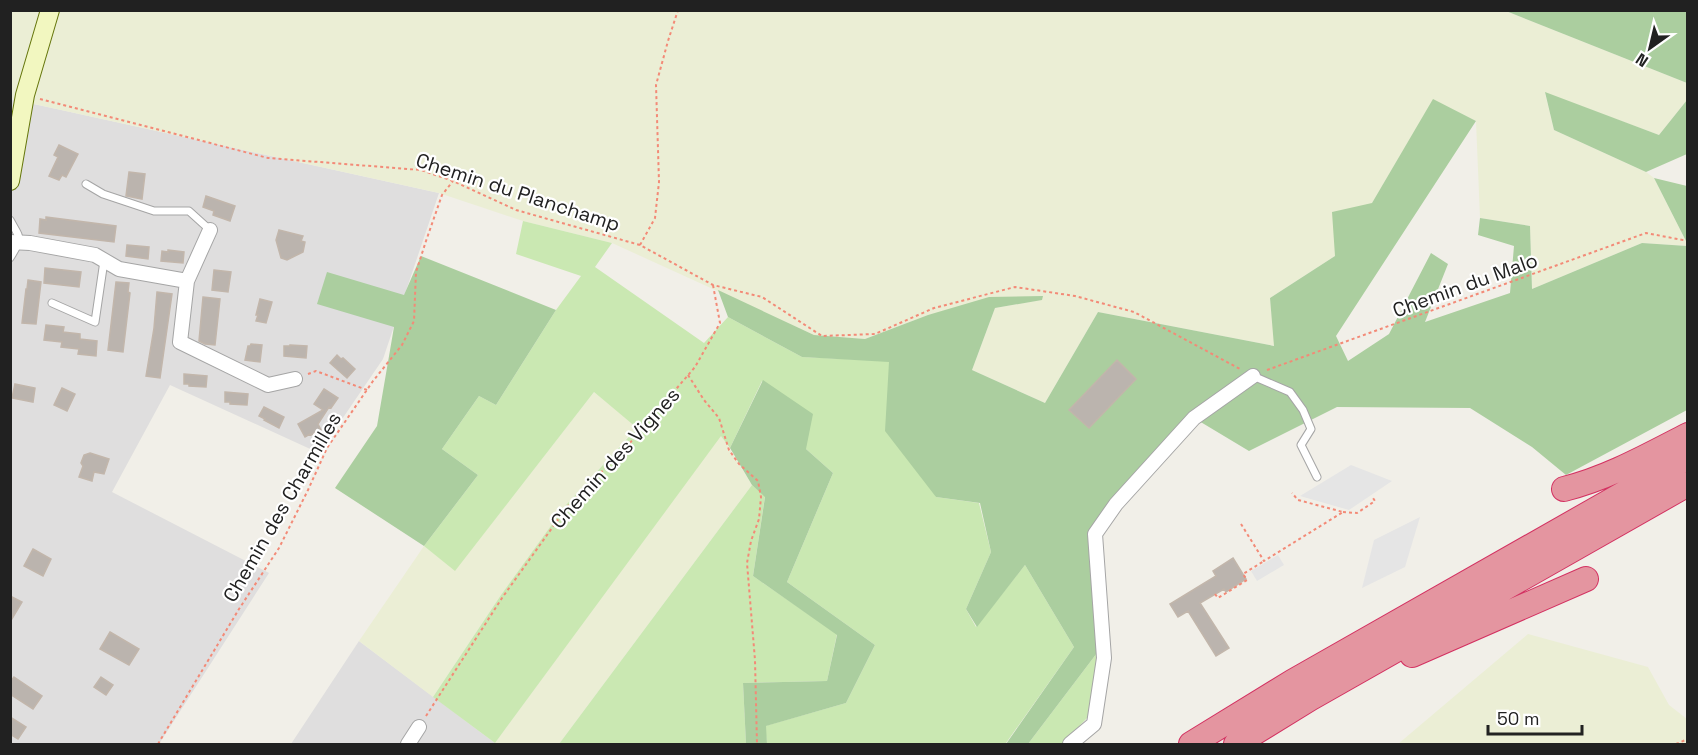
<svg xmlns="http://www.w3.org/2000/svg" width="1698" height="755" font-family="'Space Grotesk',sans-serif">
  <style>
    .residential { fill: #dfdede }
    .farmland { fill: #ebeed5 }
    .grass { fill: #cae8b2 }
    .forest { fill: #abce9f }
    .parking { fill: #e5e5e5 }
    .building { fill: #bbb4ae; stroke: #c2b6ab; stroke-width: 1.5 }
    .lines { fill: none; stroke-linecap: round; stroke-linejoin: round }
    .lane-casing { stroke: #a5a5a5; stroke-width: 9 }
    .street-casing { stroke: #a5a5a5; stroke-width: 16 }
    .secondary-casing { stroke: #65760b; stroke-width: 20 }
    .highway-casing { stroke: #d33161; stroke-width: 26 }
    .path { stroke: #f38a77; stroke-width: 2; stroke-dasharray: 3 3; stroke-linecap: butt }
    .lane { stroke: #fff; stroke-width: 7 }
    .street { stroke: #fff; stroke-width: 14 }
    .secondary { stroke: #f2f7c0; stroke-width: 18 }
    .highway { stroke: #e495a0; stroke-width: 24 }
    .labels { text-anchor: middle; stroke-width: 4.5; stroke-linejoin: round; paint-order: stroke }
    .street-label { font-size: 20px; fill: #212121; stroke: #fff }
  </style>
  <rect width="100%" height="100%" fill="#f1efe8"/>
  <!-- residential -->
  <path class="residential" d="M 11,99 L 439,193 L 383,359 L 319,453 L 170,385 L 112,492 L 269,573 L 159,744 L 11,744 Z
    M 359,641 L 495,743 L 494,744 L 291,744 Z"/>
  <!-- farmland -->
  <path class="farmland" d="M 11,11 L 1506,11 L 1687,83 L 1687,100 L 1659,135 L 1545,93 L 1554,130 L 1646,172 L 1654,178 L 1687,243 L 1687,246 L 1642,243 L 1532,289 L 1530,226 L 1480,218 L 1476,121 L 1433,100 L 1372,203 L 1335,256 L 1270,298 L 1275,346 L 1098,312 L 1045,403 L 972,370 L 995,308 L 1041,300 L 1042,296 L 928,315 L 865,339 L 814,335 L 612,243 L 523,221 L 439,193 L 11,99 Z
    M 594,392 L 637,427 L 566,505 L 501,595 L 433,697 L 359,641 L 424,546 L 455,570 Z
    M 721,435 L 752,485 L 559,744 L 494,744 Z
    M 1528,634 L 1648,667 L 1669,705 L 1687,719 L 1687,744 L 1398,744 Z"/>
  <!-- grass -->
  <path class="grass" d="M 523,221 L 612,243 L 595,267 L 704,343 L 728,317 L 802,357 L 889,361 L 936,497 L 979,503 L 991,552 L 966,609 L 976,627 L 1025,565 L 1074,647 L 1006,743 L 1008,744 L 767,744 L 765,726 L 846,703 L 875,645 L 787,582 L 833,473 L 806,449 L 762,381 L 730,448 L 721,436 L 495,743 L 433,697 L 501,595 L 566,505 L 637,428 L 594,392 L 455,571 L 424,546 L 478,475 L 442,449 L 479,396 L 496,405 L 556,310 L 581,276 L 516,254 Z
    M 752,485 L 765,496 L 753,576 L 837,634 L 827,681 L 743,683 L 746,744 L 559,744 Z
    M 1097,653 L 1089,716 L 1062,744 L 1028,744 Z"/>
  <!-- forest -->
  <path class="forest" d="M 1506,11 L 1687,11 L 1687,83 Z
    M 1545,92 L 1659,135 L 1687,100 L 1687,154 L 1646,172 L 1554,130 Z
    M 1433,99 L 1476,121 L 1336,336 L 1348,361 L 1389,334 L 1431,253 L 1448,264 L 1425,322 L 1510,293 L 1514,246 L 1478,235 L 1480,218 L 1530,226 L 1532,289 L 1642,243 L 1687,246 L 1687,410 L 1566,475 L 1532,447 L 1470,408 L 1337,407 L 1249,451 L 1194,418 L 1095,534 L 1097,653 L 1028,744 L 1006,744 L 1074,647 L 1025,565 L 977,627 L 966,609 L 991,552 L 980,503 L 936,497 L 885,431 L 889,362 L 802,357 L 728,317 L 718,290 L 814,335 L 865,339 L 928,315 L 989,297 L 1043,296 L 1042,300 L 995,308 L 972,370 L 1045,403 L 1098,312 L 1274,346 L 1270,298 L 1335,256 L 1332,212 L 1372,203 Z
    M 1654,178 L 1687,186 L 1687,243 Z
    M 421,256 L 556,310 L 496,405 L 479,396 L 442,449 L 478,475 L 424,546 L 335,488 L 377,426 L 394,327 L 317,304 L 327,272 L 404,295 Z
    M 763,380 L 813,414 L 806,449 L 833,473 L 787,582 L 875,645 L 846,703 L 766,726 L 767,744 L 746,744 L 743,683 L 827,681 L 837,635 L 753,576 L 765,497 L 752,485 L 730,448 Z"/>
  <!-- parking -->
  <path class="parking" d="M 1351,465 L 1392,481 L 1349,510 L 1300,496 Z
    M 1420,517 L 1405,567 L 1362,588 L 1374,540 Z
    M 1278,555 L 1284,565 L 1257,581 L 1251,571 Z"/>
  <!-- building -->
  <path class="building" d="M 59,145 L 78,154 L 66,177 L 62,175 L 59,180 L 49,176 L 58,157 L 54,155 Z
    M 129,172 L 145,174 L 142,199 L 126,196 Z
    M 206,196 L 235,206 L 230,221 L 213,215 L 214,211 L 203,207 Z
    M 46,217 L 116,226 L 114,242 L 39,233 L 40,219 L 46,220 Z
    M 279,230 L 303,236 L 301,241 L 305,242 L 303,252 L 287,260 L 281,258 L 276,240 Z
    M 127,245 L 149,247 L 148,259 L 126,256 Z
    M 168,250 L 184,252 L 183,263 L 161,261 L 162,251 L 168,252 Z
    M 45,268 L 81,272 L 79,287 L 44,283 Z
    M 214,270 L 231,272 L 228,292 L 212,290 Z
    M 28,280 L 41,282 L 36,324 L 22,323 L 26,289 L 27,289 Z
    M 116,282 L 129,283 L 128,292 L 130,293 L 123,352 L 108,350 Z
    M 157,292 L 172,294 L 160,378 L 146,376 L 154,328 Z
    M 203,297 L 220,299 L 215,345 L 205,344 L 199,341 Z
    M 260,299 L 272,302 L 266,323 L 256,321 L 258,315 L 256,315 Z
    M 46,325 L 64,327 L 63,332 L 80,334 L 80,339 L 97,341 L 96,356 L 78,354 L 79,349 L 61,347 L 62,342 L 44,340 Z
    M 251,344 L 262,345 L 260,362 L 245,360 L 248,346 L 250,346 Z
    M 290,345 L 307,346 L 306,358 L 284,356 L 284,346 L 290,346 Z
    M 337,355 L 341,359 L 343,358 L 355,369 L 347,378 L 330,363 Z
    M 1117,360 L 1136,379 L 1089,428 L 1069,410 Z
    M 184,374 L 207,376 L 206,387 L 189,386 L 189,384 L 184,384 Z
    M 15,384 L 35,388 L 33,402 L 12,398 Z
    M 62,388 L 75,394 L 67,411 L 54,405 Z
    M 324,389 L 338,398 L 331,408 L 329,407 L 318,424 L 321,430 L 311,435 L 310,434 L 305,437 L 298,424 L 323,410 L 314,404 Z
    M 225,392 L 248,394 L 247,405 L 230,404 L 230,402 L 225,402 Z
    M 264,407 L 284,417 L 279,428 L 264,420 L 265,419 L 259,416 Z
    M 90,453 L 109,459 L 104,474 L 94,472 L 92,481 L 79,477 L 83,466 L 81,463 L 84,455 Z
    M 33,549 L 51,559 L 43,576 L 24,566 Z
    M 1233,558 L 1246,579 L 1226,592 L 1224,589 L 1200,603 L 1229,648 L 1216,656 L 1188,611 L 1178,617 L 1170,604 L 1216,576 L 1213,571 Z
    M 10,596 L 22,602 L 10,622 Z
    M 110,632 L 139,649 L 129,665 L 100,649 Z
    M 14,677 L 42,696 L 33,709 L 10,694 L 10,682 Z
    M 101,677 L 113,685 L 106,695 L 94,687 Z
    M 10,717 L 26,727 L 18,739 L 10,734 Z"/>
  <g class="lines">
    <defs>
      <path id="lane" d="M 86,184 L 103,194 L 154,211 L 189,211 L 210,230
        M 10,220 C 21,240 23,237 10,258
        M 52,303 L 95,322 L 104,261
        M 1253,376 L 1290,392 L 1303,410 L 1311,429 L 1301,445 L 1317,477"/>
      <path id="street" d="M 10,242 L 30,243 L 95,255 L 119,269 L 187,281 L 180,342 L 268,385 L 295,379
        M 187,281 L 210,230
        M 408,744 L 419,727
        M 1070,744 L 1094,724 L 1104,658 L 1095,534 L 1116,504 L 1194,418 L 1253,376"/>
      <path id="secondary" d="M 10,181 L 25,95 L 50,10"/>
      <path id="highway" d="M 1564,489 C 1608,478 1647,456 1688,435
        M 1412,655 L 1586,579
        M 1191,744 L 1292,682 L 1688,457
        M 1236,744 L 1311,698 L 1688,484"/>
    </defs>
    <!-- lane casing -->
    <use href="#lane" class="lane-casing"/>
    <!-- street casing -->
    <use href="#street" class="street-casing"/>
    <!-- secondary casing -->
    <use href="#secondary" class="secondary-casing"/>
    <!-- highway casing -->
    <use href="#highway" class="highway-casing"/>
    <!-- path -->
    <path class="path" d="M 40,99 L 268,158 L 421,170 L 453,181 L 516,210 L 640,245 L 713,285 L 762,297 L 822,336 L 875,334 L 934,308 L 1015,287 L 1075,296 L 1134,312 L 1240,369
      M 640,245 L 655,218 L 659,182 L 656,85 L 668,41 L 678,10
      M 1267,370 L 1646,233 L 1688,241
      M 308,374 L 316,371 L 367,390
      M 688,375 L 704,400 L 719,418 L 729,450 L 739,464 L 758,481 L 761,497 L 759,519 L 751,541 L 747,563 L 755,660 L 757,744
      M 1343,512 L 1357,513 L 1375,501 L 1373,498
      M 1241,524 L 1264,561 L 1343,512 L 1298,500 L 1292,493
      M 1215,594 L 1218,598 L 1247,580 L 1243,574 L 1264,561
      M 426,716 L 502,598 L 567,507 L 629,444 L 695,367 L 720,323 L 713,285
      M 158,744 L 239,609 L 279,548 L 308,490 L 327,448 L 373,381 L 402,345 L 414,321 L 416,272 L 426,241 L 442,195 L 453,181
      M 1676,744 L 1688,739"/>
    <!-- lane -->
    <use href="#lane" class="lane"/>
    <!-- street -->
    <use href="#street" class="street"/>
    <!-- secondary -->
    <use href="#secondary" class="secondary"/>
    <!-- highway -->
    <use href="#highway" class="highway"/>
  </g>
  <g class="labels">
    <!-- street labels -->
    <g class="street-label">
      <text transform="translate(518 192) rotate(18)" y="7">Chemin du Planchamp</text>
      <text transform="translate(1465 285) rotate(-20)" y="7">Chemin du Malo</text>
      <text transform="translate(615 458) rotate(-48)" y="7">Chemin des Vignes</text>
      <text transform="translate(282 507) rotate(-60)" y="7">Chemin des Charmilles</text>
    </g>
  </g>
  <!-- border -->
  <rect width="1698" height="755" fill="none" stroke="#212121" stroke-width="24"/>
  <!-- north arrow -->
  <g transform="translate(1650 48) rotate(214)" stroke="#ffffff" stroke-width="4.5" paint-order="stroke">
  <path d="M0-4.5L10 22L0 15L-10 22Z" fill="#212121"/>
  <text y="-9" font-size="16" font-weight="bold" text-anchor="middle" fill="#212121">N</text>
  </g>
  <!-- scale -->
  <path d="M1488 725v9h94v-9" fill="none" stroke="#212121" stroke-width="3"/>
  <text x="1497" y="725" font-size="18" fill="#212121" stroke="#ffffff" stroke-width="4.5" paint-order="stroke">50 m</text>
</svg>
